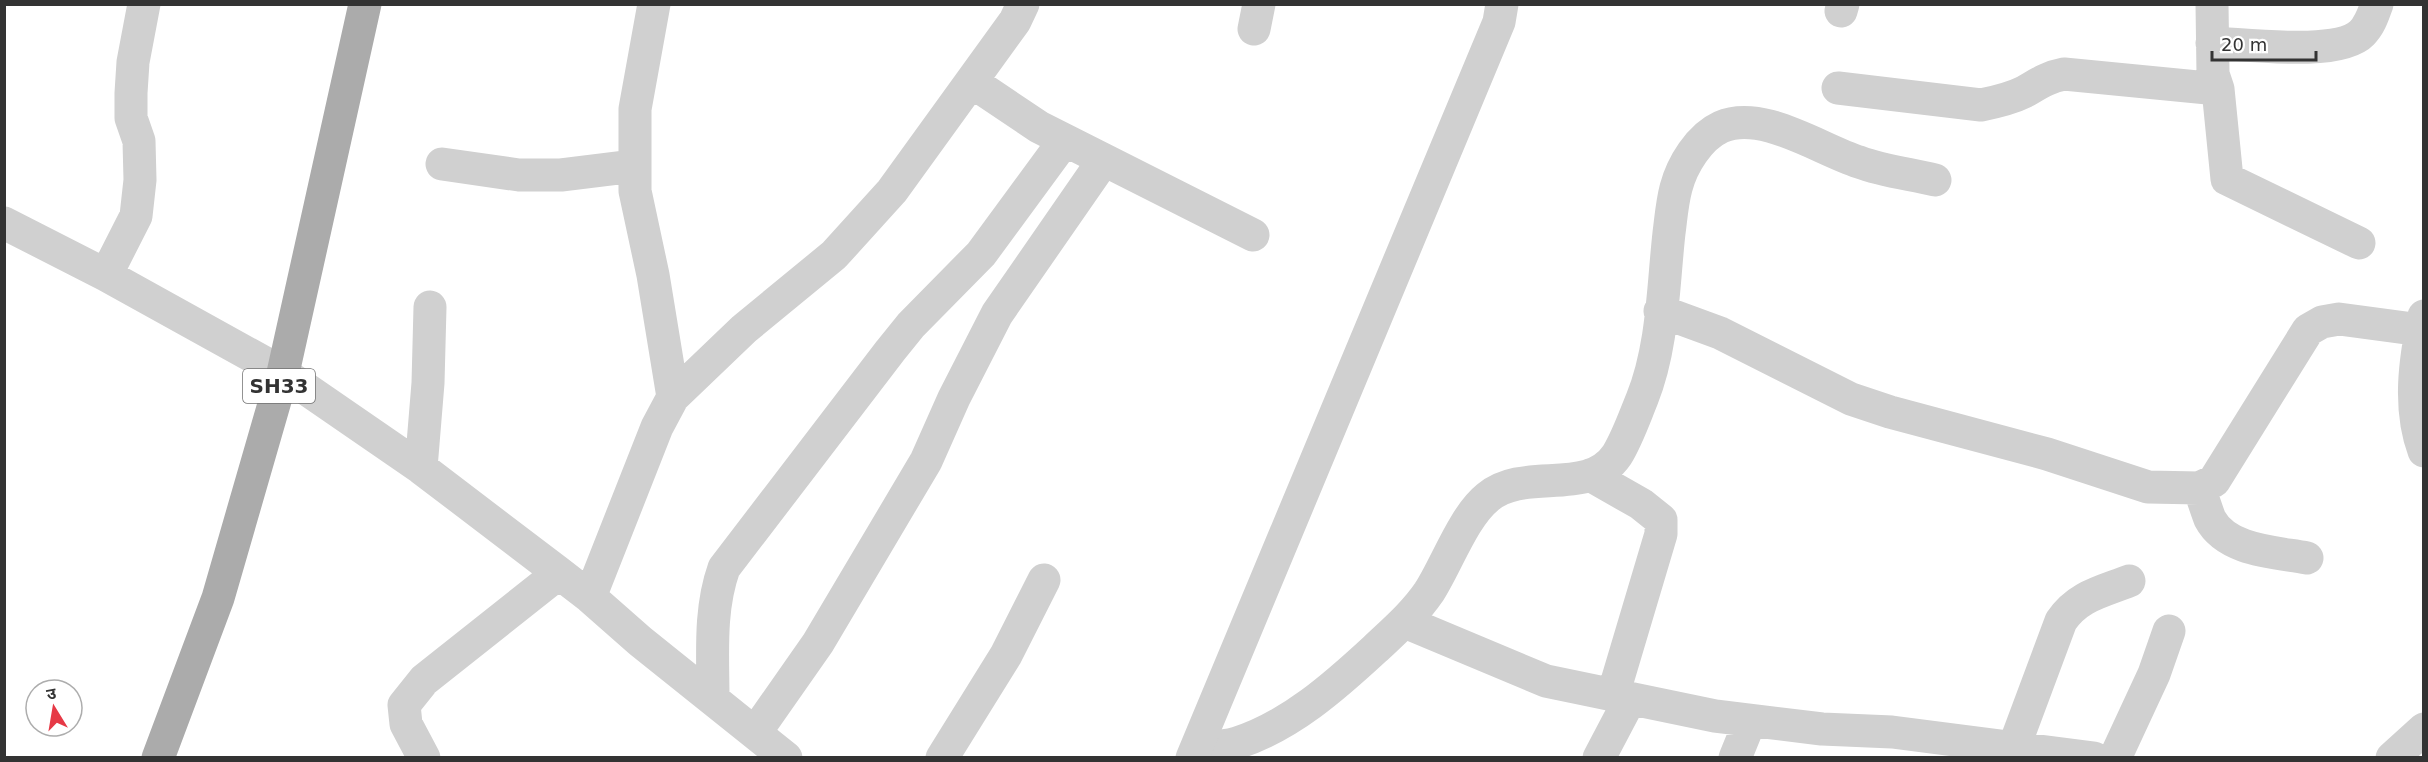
<svg xmlns="http://www.w3.org/2000/svg" width="2428" height="762" font-family="'DejaVu Sans','Noto Sans Devanagari',sans-serif">
  <style>
    .lines { fill: none; stroke-linecap: round; stroke-linejoin: round }
    .minor { stroke: #d0d0d0; stroke-width: 33 }
    .tertiary { stroke: #d0d0d0; stroke-width: 33 }
    .primary { stroke: #ababab; stroke-width: 33 }
    .labels { text-anchor: middle; stroke-width: 6; stroke-linejoin: round; paint-order: stroke }
    .shield { fill: #fff; stroke: #707070; stroke-width: 1.5 }
    .shield-label { font-size: 20px; font-weight: bold; fill: #333 }
  </style>
  <rect width="100%" height="100%" fill="#fff"/>
  <g class="lines">
    <!-- minor -->
    <path class="minor" d="M 654,4 L 635,109 L 635,191 L 653,275 L 673,397
      M 2212,4 L 2213,74 L 2218,89 L 2227,179 L 2359,243
      M 1841,11 L 1843,4
      M 1254,29 L 1259,4
      M 2212,43 C 2245,44 2339,57 2362,33 C 2370,25 2373,15 2377,4
      M 972,82 L 1039,127 L 1253,235
      M 1838,88 L 1981,105 C 1996,102 2010,99 2024,92 C 2038,84 2048,77 2064,74 L 2218,89
      M 442,164 L 519,175 L 561,175 L 634,166
      M 4,223 L 106,275 L 283,373 L 421,468 L 559,573 L 590,597 L 640,641 L 786,758
      M 106,275 L 136,216 L 140,180 L 139,141 L 131,118 L 131,93 L 133,62 L 144,4
      M 1660,311 L 1720,333 L 1851,399 L 1890,412 L 2047,454 L 2148,487 L 2199,488 L 2214,481 L 2308,330 L 2322,322 L 2339,319 L 2421,330
      M 2424,316 C 2415,360 2408,408 2424,451
      M 421,468 L 428,383 L 430,307
      M 1590,475 L 1641,504 L 1661,520 L 1661,534 L 1613,695
      M 2199,488 C 2203,498 2206,509 2210,519 C 2227,551 2275,552 2307,558
      M 590,597 L 657,427 L 673,397 L 744,329 L 834,255 L 892,191 L 1015,21 L 1023,4
      M 1405,622 L 1546,681 L 1715,716 L 1822,729 L 1892,732 L 2094,758
      M 713,699 C 713,655 709,610 724,568 L 890,351 L 911,325 L 981,254 L 1064,141
      M 755,733 L 818,643 L 926,461 L 954,398 L 997,314 L 1103,161
      M 1198,746 C 1212,747 1224,747 1237,743 C 1290,726 1335,686 1375,649 C 1394,631 1414,614 1429,592 C 1447,564 1463,517 1488,497 C 1525,466 1588,498 1617,455 C 1627,439 1635,416 1642,399 C 1663,347 1663,287 1669,233 C 1671,218 1672,203 1676,188 C 1682,165 1699,137 1721,127 C 1762,109 1819,149 1859,162 C 1883,171 1910,174 1935,180
      M 2014,747 L 2061,621 C 2078,596 2101,592 2129,581
      M 424,758 L 406,724 L 404,705 L 424,680 L 559,573
      M 942,758 L 1006,655 L 1044,580
      M 1599,758 L 1630,699
      M 1735,758 L 1750,721
      M 2115,758 L 2154,674 L 2169,631
      M 2392,758 L 2424,729"/>
    <!-- tertiary -->
    <path class="tertiary" d="M 1192,758 L 1499,22 L 1502,4"/>
    <!-- primary -->
    <path class="primary" d="M 158,758 L 218,598 L 283,373 L 365,4"/>
  </g>
  <g class="labels">
    <!-- shield labels -->
    <rect class="shield" x="243" y="369" width="72" height="34" rx="4.5"/>
    <g class="shield-label">
      <text x="279" y="393">SH33</text>
    </g>
  </g>
  <!-- border -->
  <rect width="2428" height="762" fill="none" stroke="#333333" stroke-width="12"/>
  <!-- north arrow -->
  <g transform="translate(54 708) rotate(349)"><circle r="28" fill="#ffffff" stroke="#adadad" stroke-width="1.5"/>
  <path d="M0-4.5L10 22L0 15L-10 22Z" fill="#e63946"/>
  <text y="-9" font-size="16" font-weight="bold" text-anchor="middle" fill="#333333">उ</text>
  </g>
  <!-- scale -->
  <path d="M2212 51v9h104v-9" fill="none" stroke="#333333" stroke-width="3"/>
  <text x="2221" y="51" font-size="18" fill="#333333" stroke="#ffffff" stroke-width="4.5" paint-order="stroke">20 m</text>
</svg>
